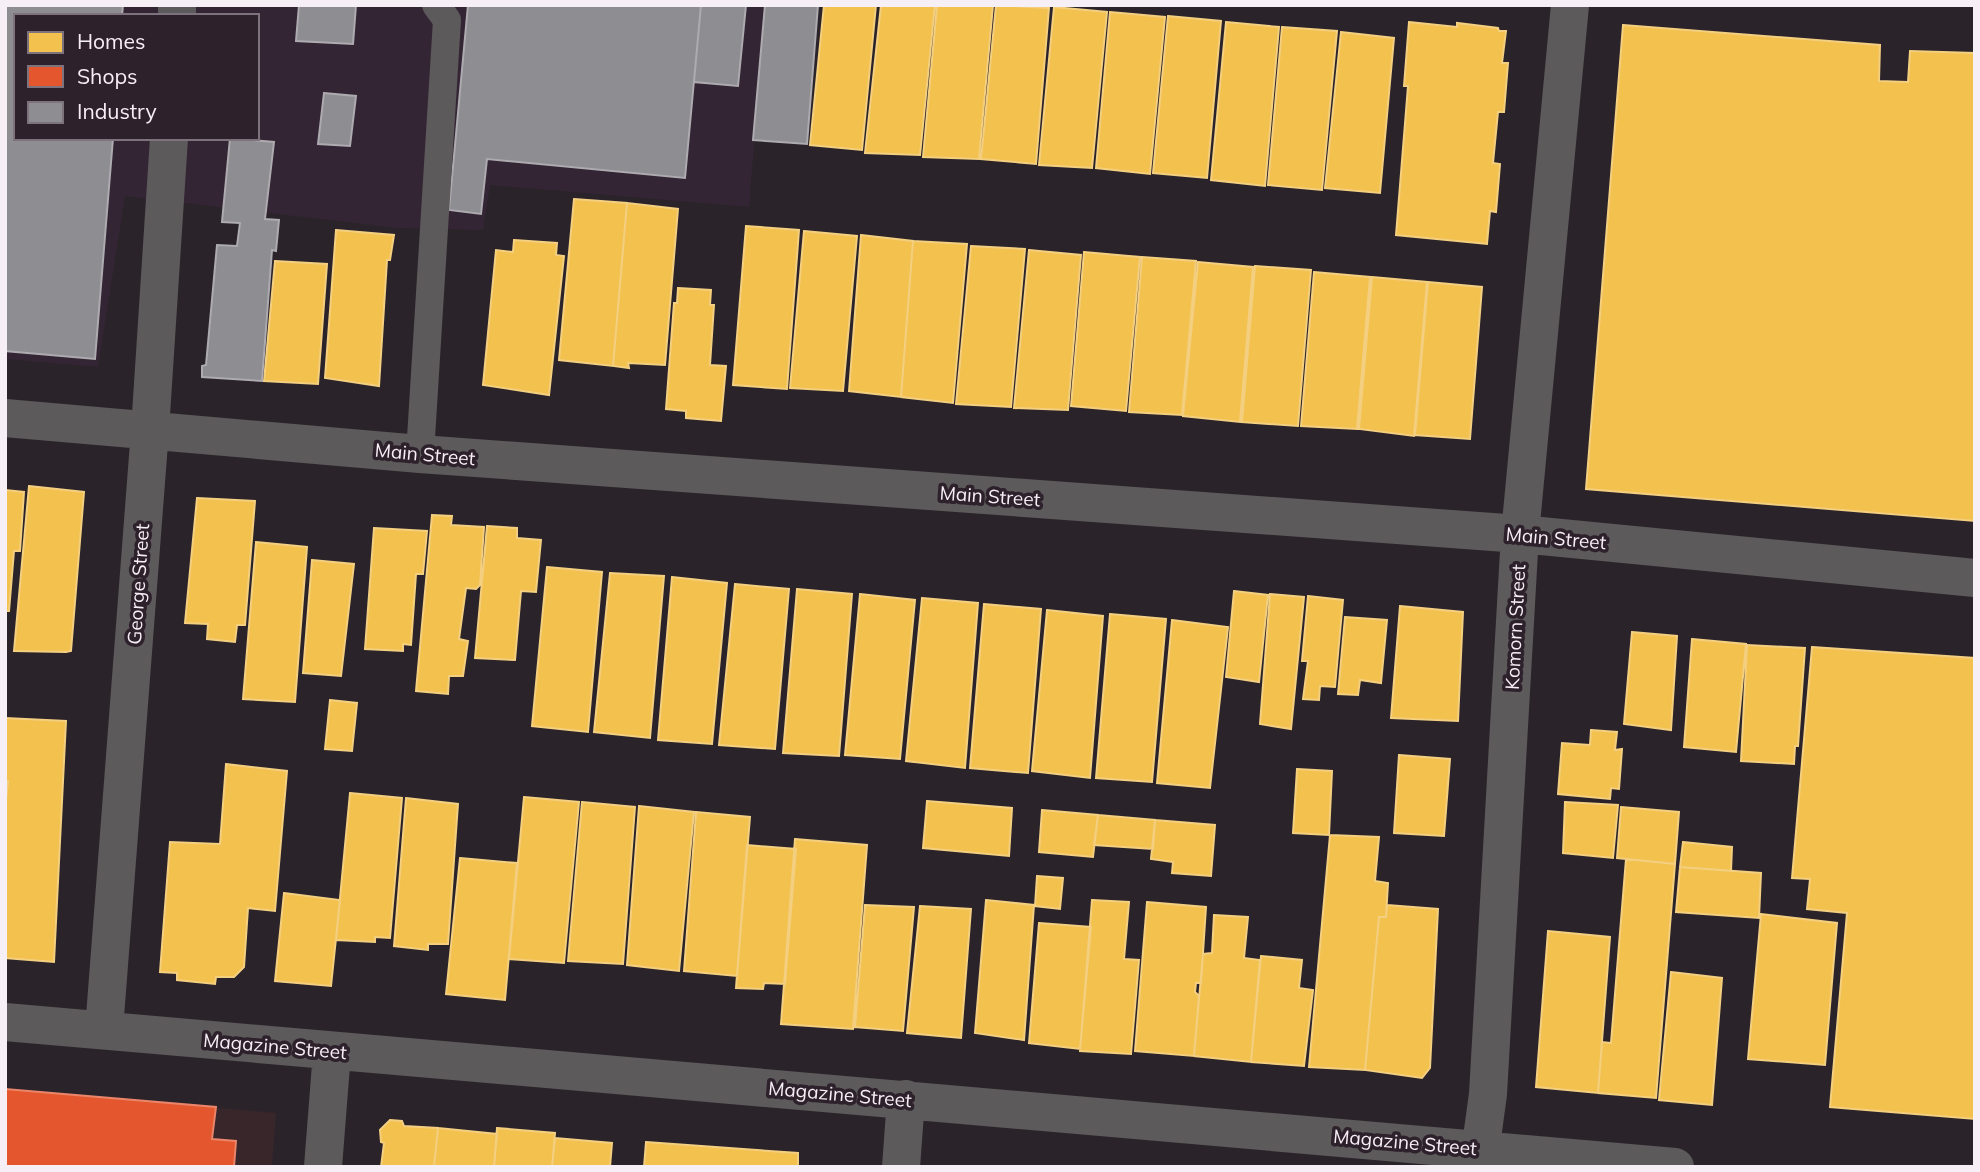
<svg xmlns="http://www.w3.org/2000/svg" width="1980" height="1172" font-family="Mulish,sans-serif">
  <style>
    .commercial { fill: #38262b }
    .built { fill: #342534; fill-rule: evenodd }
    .homes { fill: #f2c14e; stroke: #f4cf80; stroke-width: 2 }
    .shops { fill: #e4572e; stroke: #ea856a; stroke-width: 2 }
    .industry { fill: #8d8d92; stroke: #adaab0; stroke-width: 2 }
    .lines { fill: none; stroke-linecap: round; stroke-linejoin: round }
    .service { stroke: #5d5a5b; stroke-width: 28 }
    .minor { stroke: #5d5a5b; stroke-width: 38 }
    .labels { text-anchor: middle; stroke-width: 7; stroke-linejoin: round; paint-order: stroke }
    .street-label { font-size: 19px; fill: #f7eff6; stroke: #2d212c }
  </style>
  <rect width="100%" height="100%" fill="#2a242a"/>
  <!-- commercial -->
  <path class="commercial" d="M 5,1089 L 276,1113 L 272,1167 L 5,1167 Z"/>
  <!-- built -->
  <path class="built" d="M 5,5 L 765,5 L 749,207 L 490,185 L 483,230 L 397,228 L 125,196 L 98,367 L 5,359 ZM 16,16 L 257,16 L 257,138 L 16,138 Z"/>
  <!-- homes -->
  <path class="homes" d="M 824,5 L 876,5 L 862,150 L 810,145 Z
    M 881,5 L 935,5 L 920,155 L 865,153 Z
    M 937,5 L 993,5 L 979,159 L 923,157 Z
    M 996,5 L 1049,8 L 1036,164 L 981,159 Z
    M 1054,7 L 1107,12 L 1092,168 L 1039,165 Z
    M 1110,12 L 1165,17 L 1150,174 L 1096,168 Z
    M 1168,16 L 1221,21 L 1207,178 L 1153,173 Z
    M 1226,22 L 1279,27 L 1265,186 L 1211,180 Z
    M 1409,22 L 1457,27 L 1457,23 L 1498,28 L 1499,31 L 1506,31 L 1502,63 L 1508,63 L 1504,112 L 1498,112 L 1493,163 L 1500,164 L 1496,212 L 1490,211 L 1487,244 L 1396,235 L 1408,86 L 1404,86 Z
    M 1623,25 L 1880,45 L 1879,81 L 1908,82 L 1910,51 L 1975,53 L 1975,521 L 1586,489 Z
    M 1282,27 L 1337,31 L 1322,190 L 1268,185 Z
    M 1341,32 L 1394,38 L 1380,193 L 1325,188 Z
    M 574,199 L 627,203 L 613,366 L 559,360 Z
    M 627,203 L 678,209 L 665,365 L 628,363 L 629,368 L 613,366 Z
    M 746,226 L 799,230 L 787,389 L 733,385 Z
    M 336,230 L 394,235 L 390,260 L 387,260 L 379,386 L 325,378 Z
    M 804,231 L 857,236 L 843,391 L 790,388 Z
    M 861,235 L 913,241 L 901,397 L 849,391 Z
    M 514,240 L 557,243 L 556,255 L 564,256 L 549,395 L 483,385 L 496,250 L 513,252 Z
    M 913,241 L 967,244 L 953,403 L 901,397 Z
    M 971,246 L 1025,249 L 1011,407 L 956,404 Z
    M 1029,250 L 1081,255 L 1068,410 L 1014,408 Z
    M 1084,252 L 1140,257 L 1126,411 L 1071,406 Z
    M 1142,257 L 1196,261 L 1182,415 L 1129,412 Z
    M 275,261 L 327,264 L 318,384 L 264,381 Z
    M 1198,262 L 1253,267 L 1240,422 L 1183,416 Z
    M 1255,266 L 1311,270 L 1298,426 L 1242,422 Z
    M 1314,272 L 1370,277 L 1357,429 L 1301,426 Z
    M 1372,277 L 1427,282 L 1414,436 L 1359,429 Z
    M 1428,282 L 1482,287 L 1470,439 L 1415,435 Z
    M 678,288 L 711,290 L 710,305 L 714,305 L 710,365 L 726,366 L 721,421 L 686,418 L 686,411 L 666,409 L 674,303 L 677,303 Z
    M 29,486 L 84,492 L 71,651 L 66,652 L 14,651 Z
    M 5,490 L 24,492 L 20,551 L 14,551 L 9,611 L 5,611 Z
    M 197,498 L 255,501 L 245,625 L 237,625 L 235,642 L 207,639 L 208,624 L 185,623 Z
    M 432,515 L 452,516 L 451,525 L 484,527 L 480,585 L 476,589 L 466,588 L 459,639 L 468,641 L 463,676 L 449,676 L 448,694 L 416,691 Z
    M 487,526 L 517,528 L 517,538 L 541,540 L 536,592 L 521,591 L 515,660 L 475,658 Z
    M 374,528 L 427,531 L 423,574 L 416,574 L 411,645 L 403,644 L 403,651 L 365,649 Z
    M 256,542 L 307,547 L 295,702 L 243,699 Z
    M 312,560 L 354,564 L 341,676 L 303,673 Z
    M 547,567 L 602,572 L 588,732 L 532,726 Z
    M 610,573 L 664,576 L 650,738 L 594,732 Z
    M 672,577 L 727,583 L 712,744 L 658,740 Z
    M 735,584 L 789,589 L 775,749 L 719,745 Z
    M 797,589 L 852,594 L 839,756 L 783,753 Z
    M 1234,591 L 1268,595 L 1259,682 L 1226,677 Z
    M 860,594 L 915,600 L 900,759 L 845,755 Z
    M 1270,594 L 1304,597 L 1291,729 L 1260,724 Z
    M 1308,596 L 1343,600 L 1335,687 L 1320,686 L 1319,700 L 1303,699 L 1308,661 L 1302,661 Z
    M 922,598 L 978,603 L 965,768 L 906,761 Z
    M 984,604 L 1041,609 L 1028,773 L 970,768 Z
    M 1400,606 L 1463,612 L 1458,721 L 1391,718 Z
    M 1047,610 L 1103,616 L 1090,778 L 1032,771 Z
    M 1110,614 L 1166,619 L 1152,782 L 1096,778 Z
    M 1345,617 L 1387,620 L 1381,683 L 1360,680 L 1358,695 L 1338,694 Z
    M 1172,620 L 1228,627 L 1210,788 L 1157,783 Z
    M 1632,632 L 1677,636 L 1671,730 L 1624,724 Z
    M 1692,639 L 1746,644 L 1736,752 L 1684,747 Z
    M 1747,645 L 1805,648 L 1798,746 L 1795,746 L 1794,764 L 1741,761 Z
    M 1812,647 L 1975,658 L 1975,1119 L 1830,1107 L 1847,913 L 1807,909 L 1810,879 L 1792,878 Z
    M 330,700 L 357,703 L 352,751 L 325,749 Z
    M 5,718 L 66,721 L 54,962 L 5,958 L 5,810 L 8,781 L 5,781 Z
    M 1591,730 L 1617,732 L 1615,750 L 1622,749 L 1619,789 L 1611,788 L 1610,799 L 1558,794 L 1562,743 L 1590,745 Z
    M 1399,755 L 1450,759 L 1444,836 L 1394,833 Z
    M 226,764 L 287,771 L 275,911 L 248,908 L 244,967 L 234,977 L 216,977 L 215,984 L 177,980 L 177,973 L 160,972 L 170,842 L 220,844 Z
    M 1297,769 L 1332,771 L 1329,835 L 1293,833 Z
    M 350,793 L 402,798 L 390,938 L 375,937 L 375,942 L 336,940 Z
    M 524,797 L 579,802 L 564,963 L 509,959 Z
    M 406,798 L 458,804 L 448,944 L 428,944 L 428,950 L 394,946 Z
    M 927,801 L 1012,808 L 1009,856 L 923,848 Z
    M 582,802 L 635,807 L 623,964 L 568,961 Z
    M 1565,802 L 1618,805 L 1613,858 L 1563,853 Z
    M 639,806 L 694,812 L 679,971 L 627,965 Z
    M 1621,807 L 1679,812 L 1675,864 L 1617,858 Z
    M 1042,810 L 1098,815 L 1093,857 L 1039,852 Z
    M 696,812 L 750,817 L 737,976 L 684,971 Z
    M 1098,815 L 1155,820 L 1153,849 L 1094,845 Z
    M 1155,820 L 1215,825 L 1211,876 L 1172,873 L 1173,862 L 1151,859 Z
    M 1330,835 L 1379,837 L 1375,881 L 1388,883 L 1386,917 L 1379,917 L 1365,1070 L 1309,1067 Z
    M 795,839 L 867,845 L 853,1029 L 781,1024 Z
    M 1683,842 L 1732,847 L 1731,871 L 1680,867 Z
    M 747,845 L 796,849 L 785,984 L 764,983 L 763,989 L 736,988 Z
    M 460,858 L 517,863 L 505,1000 L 446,994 Z
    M 1626,859 L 1675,864 L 1656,1098 L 1598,1093 L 1602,1042 L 1611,1043 Z
    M 1680,867 L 1761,873 L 1759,918 L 1676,912 Z
    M 1037,876 L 1063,878 L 1060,909 L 1035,906 Z
    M 284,893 L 340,900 L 331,986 L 275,981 Z
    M 986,900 L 1034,905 L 1024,1040 L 975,1033 Z
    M 1092,900 L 1129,902 L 1124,959 L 1139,960 L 1131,1054 L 1080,1051 Z
    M 1147,902 L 1206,907 L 1201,983 L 1196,983 L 1195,992 L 1199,996 L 1194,1056 L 1135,1051 Z
    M 865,905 L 914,907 L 903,1031 L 855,1027 Z
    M 1387,905 L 1438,909 L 1430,1068 L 1422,1078 L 1365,1070 L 1379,917 L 1386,917 Z
    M 920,906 L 971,909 L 961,1038 L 907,1033 Z
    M 1761,914 L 1837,923 L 1825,1065 L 1748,1059 Z
    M 1214,915 L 1248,917 L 1244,958 L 1260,960 L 1251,1062 L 1194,1056 L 1203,954 L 1212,953 Z
    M 1039,923 L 1091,927 L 1080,1049 L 1029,1043 Z
    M 1548,931 L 1610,937 L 1598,1093 L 1536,1087 Z
    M 1261,956 L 1302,960 L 1299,988 L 1313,990 L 1304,1066 L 1251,1062 Z
    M 1671,972 L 1722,978 L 1712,1105 L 1659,1100 Z
    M 390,1120 L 402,1121 L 404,1126 L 438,1128 L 434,1167 L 381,1167 L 384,1143 L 381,1142 L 380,1130 Z
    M 438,1128 L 497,1134 L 494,1167 L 434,1167 Z
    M 497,1128 L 555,1133 L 552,1167 L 494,1167 Z
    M 555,1138 L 612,1143 L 610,1167 L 552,1167 Z
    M 646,1142 L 798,1153 L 798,1167 L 644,1167 Z"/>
  <!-- shops -->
  <path class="shops" d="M 5,1089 L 216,1107 L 212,1139 L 236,1141 L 234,1167 L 5,1167 Z"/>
  <!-- industry -->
  <path class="industry" d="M 5,5 L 123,5 L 122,16 L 16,16 L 16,138 L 113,138 L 95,359 L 5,351 Z
    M 299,5 L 356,5 L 353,44 L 296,41 Z
    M 468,5 L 701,5 L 685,178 L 487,159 L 481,214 L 449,210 Z
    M 701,5 L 746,5 L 738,86 L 694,82 Z
    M 765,5 L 818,5 L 807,144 L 753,140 Z
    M 324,93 L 356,96 L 350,146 L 318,144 Z
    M 230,138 L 274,142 L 265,219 L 279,220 L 276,251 L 272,250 L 262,381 L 202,377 L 202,366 L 206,365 L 217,245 L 237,246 L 240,223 L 222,222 Z"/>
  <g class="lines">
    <!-- service -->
    <path class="service" d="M 420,454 L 447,20 L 436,5"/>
    <!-- minor -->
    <path class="minor" d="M 177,16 L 177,5
      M 5,418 L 420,454 L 1520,534 L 1975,578
      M 5,1022 L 1675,1167
      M 104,1030 L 150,430 L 169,138
      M 323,1167 L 332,1052
      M 901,1167 L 906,1099
      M 1478,1167 L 1488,1094 L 1520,534 L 1570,5"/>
  </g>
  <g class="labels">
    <!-- street labels -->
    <g class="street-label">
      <text transform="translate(425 454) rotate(5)" y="7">Main Street</text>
      <text transform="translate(990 496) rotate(4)" y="7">Main Street</text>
      <text transform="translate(1556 538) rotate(5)" y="7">Main Street</text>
      <text transform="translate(138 584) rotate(-86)" y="7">George Street</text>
      <text transform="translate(1515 627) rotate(-87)" y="7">Komorn Street</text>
      <text transform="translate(275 1046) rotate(5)" y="7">Magazine Street</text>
      <text transform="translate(840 1094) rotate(5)" y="7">Magazine Street</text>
      <text transform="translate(1405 1142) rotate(5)" y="7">Magazine Street</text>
    </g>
  </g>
  <!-- border -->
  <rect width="1980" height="1172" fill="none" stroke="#f7eff6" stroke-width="14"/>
  <!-- legend -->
  <rect x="14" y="14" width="245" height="126" fill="#2d212c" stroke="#7e737d" stroke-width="2"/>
  <rect x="28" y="32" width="35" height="21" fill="#f2c14e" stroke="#7e737d" stroke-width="2"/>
  <text x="77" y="49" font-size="21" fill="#f7eff6">Homes</text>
  <rect x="28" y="66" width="35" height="21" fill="#e4572e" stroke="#7e737d" stroke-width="2"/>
  <text x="77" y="84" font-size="21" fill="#f7eff6">Shops</text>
  <rect x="28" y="102" width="35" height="21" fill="#8d8d92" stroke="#7e737d" stroke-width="2"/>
  <text x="77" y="119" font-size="21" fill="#f7eff6">Industry</text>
</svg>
